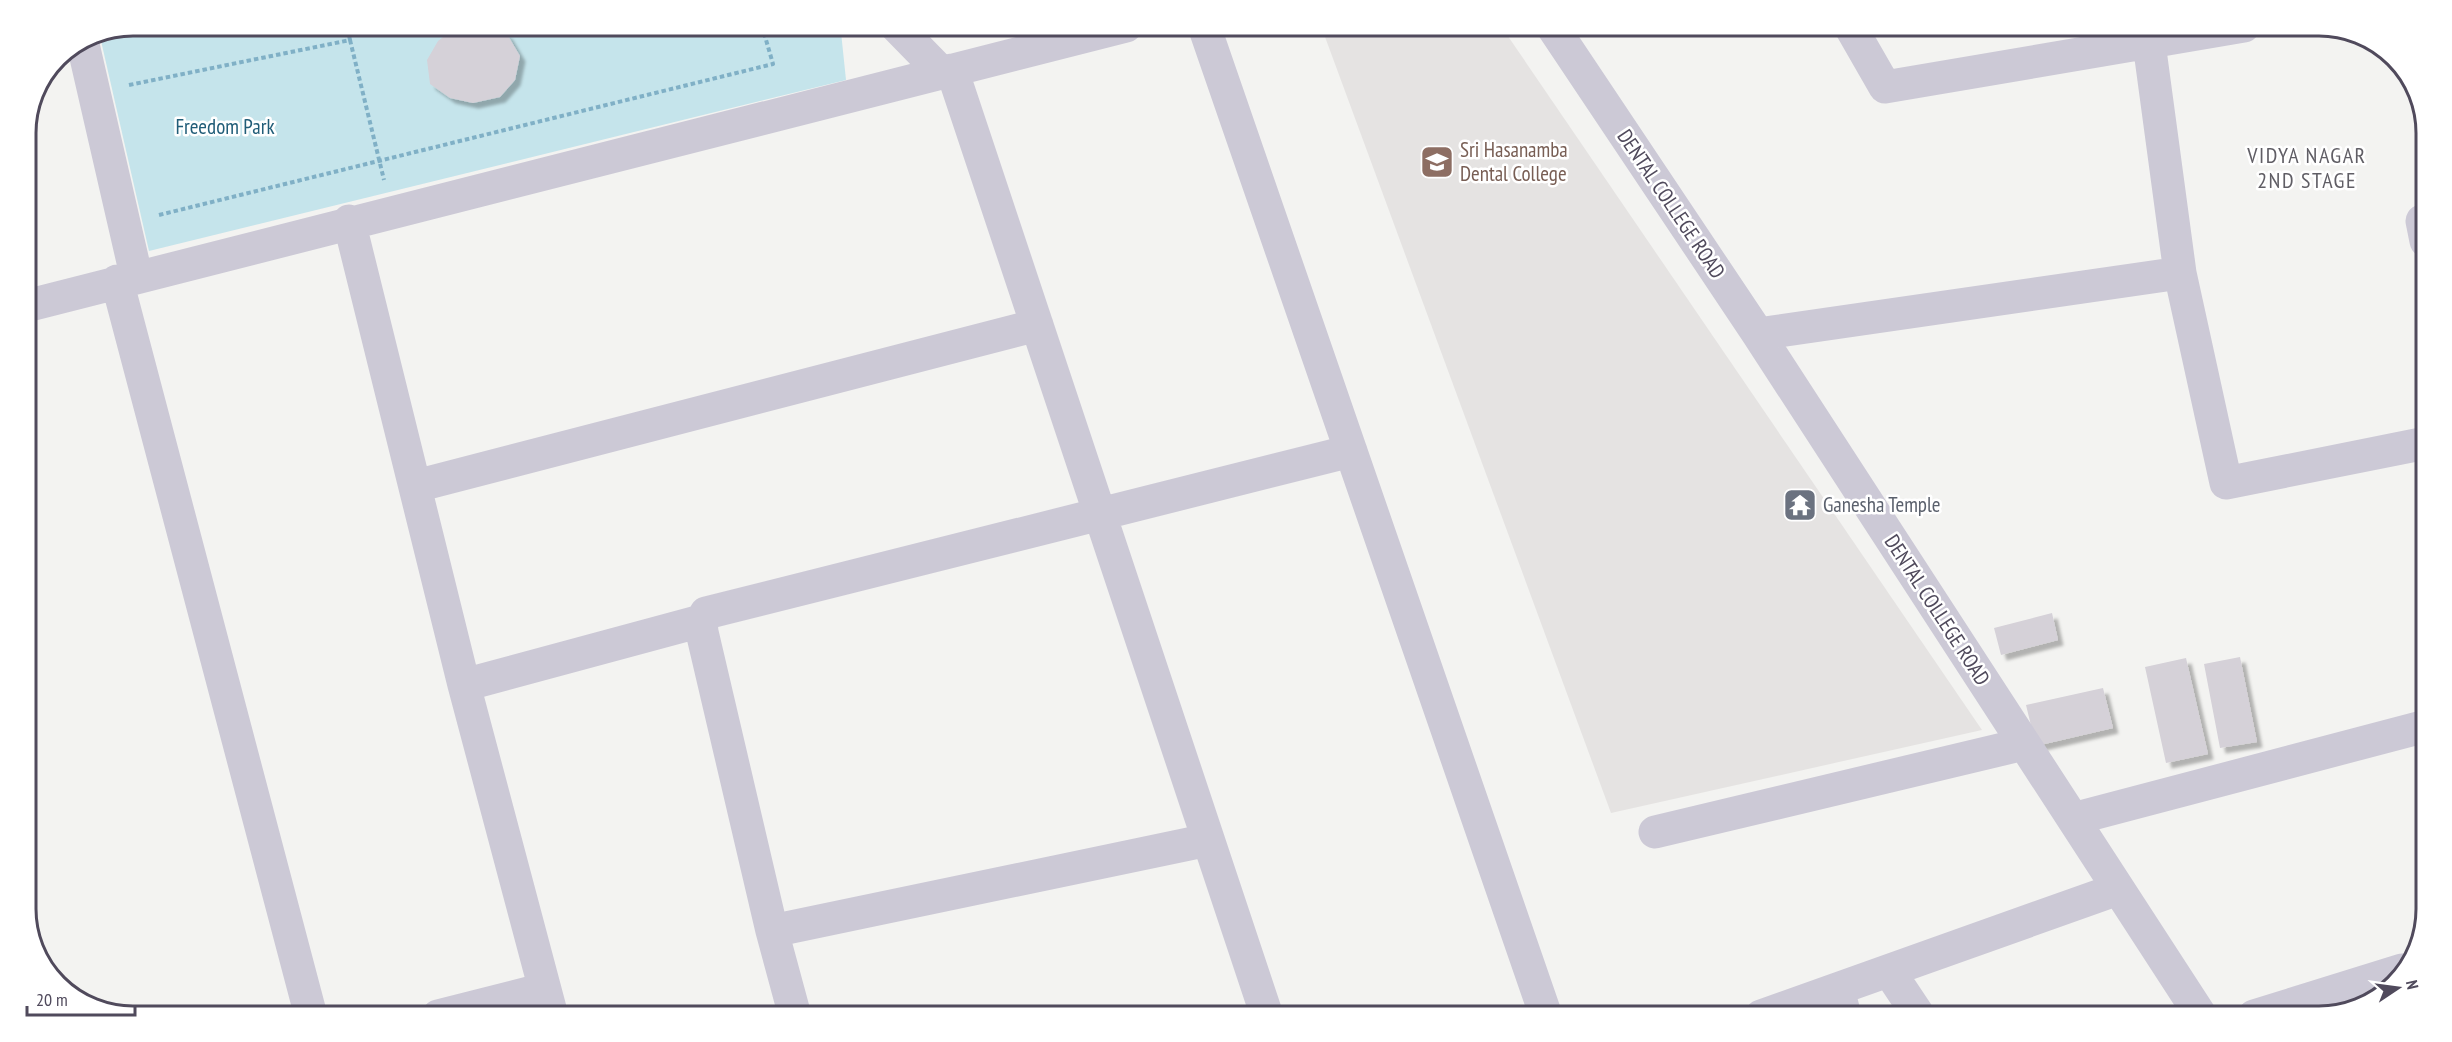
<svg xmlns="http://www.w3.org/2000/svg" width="2452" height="1042" font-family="'PT Sans Narrow',sans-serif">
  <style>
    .education { fill: #e5e3e2 }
    .green { fill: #c5e4eb }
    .building { fill: #d5d1d8; filter: url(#shadow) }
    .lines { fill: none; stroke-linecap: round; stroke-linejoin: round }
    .path { stroke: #80b0c6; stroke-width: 4; stroke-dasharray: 4.5 3; stroke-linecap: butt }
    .minor { stroke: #ccc9d6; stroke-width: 33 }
    .labels { text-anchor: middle; stroke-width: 5; stroke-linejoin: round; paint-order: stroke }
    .park-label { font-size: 21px; fill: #215d78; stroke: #fff }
    .education-label { font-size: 21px; fill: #785e54; stroke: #fff; text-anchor: start }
    .street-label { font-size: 21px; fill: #504a5c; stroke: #fff }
    .worship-label { font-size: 21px; fill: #5b616d; stroke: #fff; text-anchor: start }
    .neighbourhood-label { font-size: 22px; letter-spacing: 1.5px; fill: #605e65; stroke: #fff }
    .rim { fill: none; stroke: #504a5c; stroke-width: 3 }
  </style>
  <defs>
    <filter id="shadow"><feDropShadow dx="5.5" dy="5.5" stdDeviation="1.5" flood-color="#0004"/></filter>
  </defs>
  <rect width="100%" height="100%" fill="#f3f3f1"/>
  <!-- education -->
  <path class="education" d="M 1321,26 L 1501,26 L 1982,730 L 1611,813 Z"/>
  <!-- green -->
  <path class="green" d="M 133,26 L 802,26 L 841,32 L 846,80 L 149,251 L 99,32 Z"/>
  <!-- building -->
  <path class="building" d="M 469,26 L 489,26 L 507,34 L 520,56 L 515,80 L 500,97 L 473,103 L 450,98 L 430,84 L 427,60 L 438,41 L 456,27 Z
    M 2052,613 L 2058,640 L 2001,655 L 1994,628 Z
    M 2240,657 L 2257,742 L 2220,748 L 2204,664 Z
    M 2186,658 L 2208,754 L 2166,763 L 2145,667 Z
    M 2103,688 L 2113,728 L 2036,746 L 2026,705 Z"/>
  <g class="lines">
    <!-- path -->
    <path class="path" d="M 350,40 L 384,180
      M 129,85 L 350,40 L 347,26
      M 159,215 L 773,64 L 762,26 L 756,26"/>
    <!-- minor -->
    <path class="minor" d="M 896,26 L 941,72
      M 1204,26 L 1546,1016
      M 1552,26 L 1758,334 L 2201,1016
      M 1850,26 L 1885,87 L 2244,26
      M 82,40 L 136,275
      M 2149,43 L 2180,273
      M 952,70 L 1267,1016
      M 2426,220 L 2422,221 L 2426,241
      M 349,221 L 464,685 L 552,1016
      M 117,281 L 311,1016
      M 26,306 L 1126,26
      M 1758,334 L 2180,273 L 2226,483 L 2426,443
      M 416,486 L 1037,325
      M 464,685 L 701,621
      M 2073,819 L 2426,726
      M 1655,832 L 2024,744
      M 772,931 L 1208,840
      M 1889,971 L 1919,1016
      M 1838,989 L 1845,1016
      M 438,1016 L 544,989
      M 795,1016 L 772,931 L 702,632 L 701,621 L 706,613 L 1351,451
      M 1761,1016 L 2118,889
      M 2254,1016 L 2402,970"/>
  </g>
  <!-- icons -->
  <defs>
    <symbol id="university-square" viewBox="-11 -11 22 22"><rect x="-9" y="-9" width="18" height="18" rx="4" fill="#8d6e63" stroke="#fff"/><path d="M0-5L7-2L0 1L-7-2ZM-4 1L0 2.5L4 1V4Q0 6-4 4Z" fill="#fff"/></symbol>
    <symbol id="temple-square" viewBox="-11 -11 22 22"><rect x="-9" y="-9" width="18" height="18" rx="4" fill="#6b7280" stroke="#fff"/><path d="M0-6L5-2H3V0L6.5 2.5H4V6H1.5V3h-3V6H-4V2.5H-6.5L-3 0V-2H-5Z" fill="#fff"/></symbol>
  </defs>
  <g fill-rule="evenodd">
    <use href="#university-square" x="1418" y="143" width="38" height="38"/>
    <use href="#temple-square" x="1781" y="486" width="38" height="38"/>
  </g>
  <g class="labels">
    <!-- park labels -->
    <g class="park-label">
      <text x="225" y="134">Freedom Park</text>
    </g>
    <!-- education labels -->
    <g class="education-label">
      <text x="1460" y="157">Sri Hasanamba<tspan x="1460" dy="24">Dental College</tspan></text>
    </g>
    <!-- street labels -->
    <g class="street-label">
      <text transform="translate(1671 204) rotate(56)" y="7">DENTAL COLLEGE ROAD</text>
      <text transform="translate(1937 610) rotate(57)" y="7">DENTAL COLLEGE ROAD</text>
    </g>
    <!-- worship labels -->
    <g class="worship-label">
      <text x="1823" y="512">Ganesha Temple</text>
    </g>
    <!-- neighbourhood labels -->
    <g class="neighbourhood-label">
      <text x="2307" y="163">VIDYA NAGAR<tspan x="2307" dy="25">2ND STAGE</tspan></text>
    </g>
  </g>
  <!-- crop -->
  <path d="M0 0H2452V1042H0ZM133 36H2319A97 97 0 0 1 2416 133V909A97 97 0 0 1 2319 1006H133A97 97 0 0 1 36 909V133A97 97 0 0 1 133 36Z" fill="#fff" fill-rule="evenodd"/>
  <path class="rim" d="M133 36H2319A97 97 0 0 1 2416 133V909A97 97 0 0 1 2319 1006H133A97 97 0 0 1 36 909V133A97 97 0 0 1 133 36Z"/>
  <!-- north arrow -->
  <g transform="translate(2398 988) rotate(77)" stroke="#ffffff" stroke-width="4.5" paint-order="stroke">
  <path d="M0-4.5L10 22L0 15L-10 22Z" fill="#504a5c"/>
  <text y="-9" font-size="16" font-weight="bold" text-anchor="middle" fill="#504a5c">N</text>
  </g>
  <!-- scale -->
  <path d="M27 1006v9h108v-9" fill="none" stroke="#504a5c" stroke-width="3"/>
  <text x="36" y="1006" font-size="18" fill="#504a5c" stroke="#ffffff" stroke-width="4.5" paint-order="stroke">20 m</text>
</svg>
